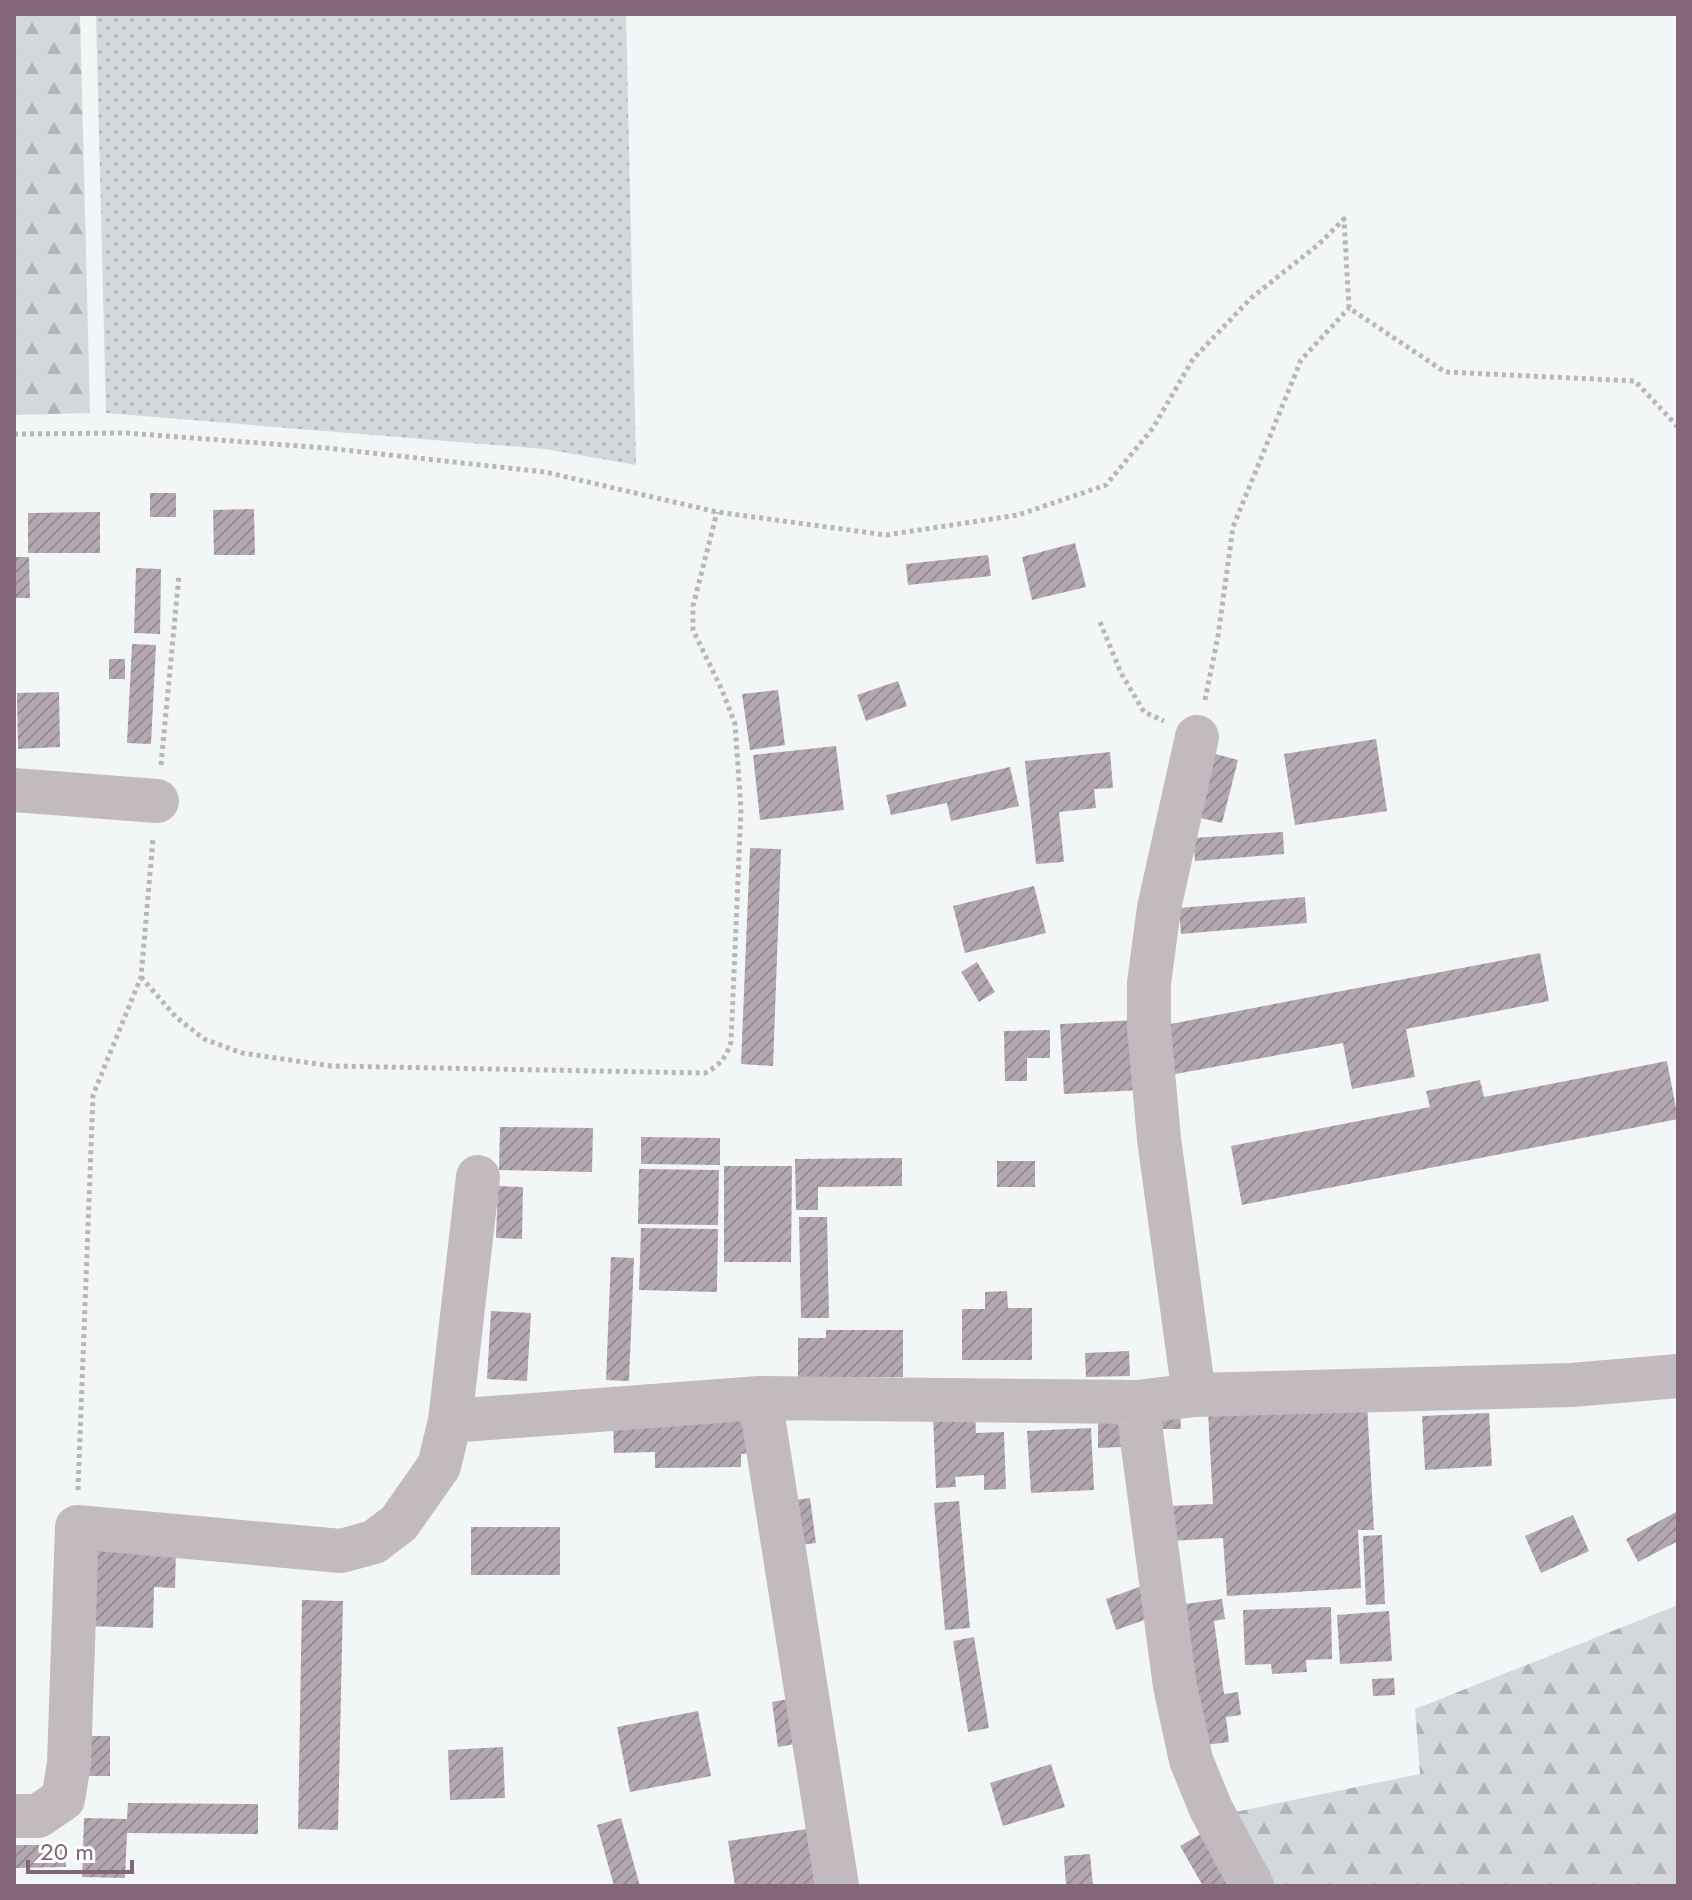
<svg xmlns="http://www.w3.org/2000/svg" width="1692" height="1900" font-family="Jost,sans-serif">
  <style>
    .grass { fill: url(#grass-dots) }
    .forest { fill: url(#forest-firs) }
    .building { fill: url(#building-hatch) }
    .lines { fill: none; stroke-linecap: round; stroke-linejoin: round }
    .path { stroke: #bbb5b9; stroke-width: 5; stroke-dasharray: 4 4; stroke-linecap: butt }
    .minor { stroke: #c2babf; stroke-width: 44 }
  </style>
  <defs>
    <pattern id="grass-dots" width="8" height="8" patternUnits="userSpaceOnUse" patternTransform="scale(2)"><rect width="8" height="8" fill="#d4d8dc"/><path d="M2 2h.1M6 6h.1" fill="none" stroke="#b1b3b7" stroke-width="1.8" stroke-linecap="round"/></pattern>
    <pattern id="forest-firs" width="22" height="20" patternUnits="userSpaceOnUse" patternTransform="scale(2)"><rect width="22" height="20" fill="#d4d8dc"/><path d="M5 1l3.5 6h-7zM16 11l3.5 6h-7z" fill="#b1b3b7"/></pattern>
    <pattern id="building-hatch" width="6" height="6" patternUnits="userSpaceOnUse" patternTransform="scale(2)"><rect width="6" height="6" fill="#b4a8b0"/><path d="M-1 1l2-2M0 6l6-6M5 7l2-2" fill="none" stroke="#988d94"/></pattern>
  </defs>
  <rect width="100%" height="100%" fill="#f3f6f6"/>
  <!-- grass -->
  <path class="grass" d="M 96,14 L 626,14 L 636,465 L 545,449 L 106,413 Z"/>
  <!-- forest -->
  <path class="forest" d="M 14,14 L 80,14 L 90,413 L 14,415 Z
    M 1678,1605 L 1678,1886 L 1269,1886 L 1230,1813 L 1420,1774 L 1415,1709 Z"/>
  <!-- building -->
  <path class="building" d="M 150,493 L 176,493 L 176,517 L 150,517 Z
    M 254,509 L 255,555 L 214,555 L 213,510 Z
    M 100,512 L 100,553 L 28,553 L 28,513 Z
    M 1075,543 L 1086,587 L 1032,600 L 1022,557 Z
    M 988,555 L 991,576 L 908,585 L 906,564 Z
    M 14,557 L 29,557 L 30,598 L 14,598 Z
    M 136,568 L 161,569 L 160,634 L 134,633 Z
    M 132,644 L 156,645 L 151,744 L 127,743 Z
    M 109,659 L 125,659 L 125,679 L 109,679 Z
    M 898,681 L 907,706 L 866,721 L 857,695 Z
    M 778,690 L 785,745 L 750,750 L 742,694 Z
    M 59,692 L 60,747 L 18,749 L 17,693 Z
    M 1376,739 L 1387,811 L 1295,825 L 1284,754 Z
    M 836,746 L 844,810 L 760,820 L 753,755 Z
    M 1110,752 L 1113,788 L 1094,789 L 1096,808 L 1059,812 L 1064,862 L 1036,864 L 1025,761 Z
    M 1212,753 L 1238,760 L 1222,823 L 1196,817 Z
    M 1010,767 L 1019,806 L 951,821 L 947,803 L 891,815 L 886,795 Z
    M 1283,832 L 1284,854 L 1195,861 L 1193,838 Z
    M 750,848 L 781,849 L 773,1066 L 741,1064 Z
    M 1034,886 L 1046,933 L 965,953 L 953,906 Z
    M 1305,897 L 1307,923 L 1181,934 L 1179,908 Z
    M 1540,953 L 1549,1001 L 1406,1029 L 1415,1077 L 1352,1089 L 1343,1043 L 1170,1075 L 1160,1026 Z
    M 977,962 L 995,992 L 979,1002 L 961,972 Z
    M 1138,1020 L 1141,1090 L 1064,1094 L 1060,1024 Z
    M 1050,1030 L 1050,1058 L 1027,1058 L 1027,1081 L 1005,1081 L 1004,1031 Z
    M 1667,1061 L 1678,1119 L 1242,1205 L 1231,1146 L 1430,1107 L 1426,1091 L 1480,1080 L 1484,1097 Z
    M 500,1127 L 593,1128 L 592,1172 L 499,1170 Z
    M 641,1137 L 720,1138 L 720,1165 L 641,1164 Z
    M 902,1158 L 902,1186 L 818,1187 L 818,1210 L 796,1210 L 795,1159 Z
    M 997,1161 L 1035,1161 L 1035,1187 L 997,1187 Z
    M 724,1166 L 792,1166 L 791,1262 L 724,1262 Z
    M 639,1169 L 719,1170 L 718,1225 L 638,1224 Z
    M 498,1186 L 523,1187 L 522,1239 L 496,1238 Z
    M 799,1217 L 827,1217 L 829,1318 L 801,1318 Z
    M 641,1228 L 718,1229 L 717,1292 L 639,1290 Z
    M 611,1257 L 634,1258 L 629,1381 L 606,1380 Z
    M 1007,1291 L 1008,1308 L 1032,1308 L 1032,1360 L 962,1360 L 962,1309 L 985,1309 L 985,1292 Z
    M 491,1311 L 531,1313 L 527,1381 L 487,1379 Z
    M 826,1330 L 903,1330 L 903,1377 L 798,1377 L 798,1338 L 826,1338 Z
    M 1129,1351 L 1130,1376 L 1086,1377 L 1085,1353 Z
    M 1367,1403 L 1374,1530 L 1358,1530 L 1361,1588 L 1227,1596 L 1223,1538 L 1171,1541 L 1170,1506 L 1213,1504 L 1208,1412 Z
    M 1120,1410 L 1121,1447 L 1098,1448 L 1098,1411 Z
    M 1155,1411 L 1180,1411 L 1181,1429 L 1156,1429 Z
    M 1489,1413 L 1492,1466 L 1425,1470 L 1422,1416 Z
    M 975,1414 L 976,1433 L 1004,1432 L 1006,1489 L 984,1490 L 984,1475 L 955,1477 L 956,1487 L 936,1488 L 933,1415 Z
    M 751,1419 L 752,1453 L 741,1454 L 741,1467 L 655,1468 L 655,1452 L 614,1453 L 613,1422 Z
    M 1091,1428 L 1094,1490 L 1031,1493 L 1027,1431 Z
    M 810,1498 L 816,1543 L 793,1546 L 788,1501 Z
    M 959,1501 L 970,1628 L 945,1630 L 934,1503 Z
    M 1678,1511 L 1678,1541 L 1638,1562 L 1626,1539 Z
    M 1573,1515 L 1589,1551 L 1541,1573 L 1525,1536 Z
    M 471,1527 L 560,1527 L 560,1575 L 471,1575 Z
    M 1382,1535 L 1385,1604 L 1366,1605 L 1363,1536 Z
    M 88,1538 L 176,1549 L 175,1588 L 154,1587 L 153,1628 L 86,1626 Z
    M 1142,1586 L 1153,1617 L 1116,1630 L 1106,1599 Z
    M 1222,1599 L 1225,1619 L 1214,1621 L 1224,1694 L 1238,1692 L 1241,1715 L 1226,1717 L 1229,1742 L 1205,1745 L 1185,1604 Z
    M 302,1600 L 343,1601 L 338,1830 L 298,1829 Z
    M 1331,1607 L 1332,1659 L 1306,1660 L 1307,1672 L 1272,1674 L 1271,1664 L 1245,1665 L 1243,1610 Z
    M 1389,1611 L 1392,1661 L 1340,1664 L 1337,1615 Z
    M 974,1637 L 989,1728 L 968,1732 L 953,1641 Z
    M 1394,1678 L 1395,1695 L 1373,1696 L 1372,1679 Z
    M 794,1698 L 801,1743 L 778,1747 L 772,1702 Z
    M 698,1711 L 711,1776 L 630,1792 L 617,1727 Z
    M 78,1736 L 110,1736 L 110,1776 L 79,1776 Z
    M 503,1747 L 505,1798 L 450,1800 L 448,1750 Z
    M 1051,1764 L 1065,1807 L 1003,1826 L 990,1783 Z
    M 128,1803 L 258,1804 L 258,1834 L 127,1833 L 125,1878 L 82,1877 L 84,1818 L 127,1819 Z
    M 621,1818 L 640,1886 L 614,1886 L 597,1825 Z
    M 814,1828 L 823,1886 L 735,1886 L 728,1841 Z
    M 1208,1830 L 1240,1886 L 1203,1886 L 1180,1846 Z
    M 15,1845 L 66,1845 L 66,1867 L 15,1868 Z
    M 1090,1854 L 1093,1886 L 1066,1886 L 1064,1856 Z"/>
  <g class="lines">
    <!-- path -->
    <path class="path" d="M 14,434 L 126,433 L 326,448 L 545,472 L 717,512 L 886,535 L 1018,515 L 1106,485 L 1153,428 L 1193,359 L 1251,298 L 1319,244 L 1344,219 L 1349,308 L 1445,372 L 1635,381 L 1678,427
      M 1100,622 L 1121,673 L 1144,712 L 1164,721
      M 1205,700 L 1218,636 L 1233,527 L 1301,360 L 1349,308
      M 161,765 L 179,575
      M 141,977 L 176,1017 L 204,1039 L 242,1053 L 331,1066 L 705,1073 C 720,1065 726,1058 731,1042 L 741,809 L 735,724 L 722,690 L 693,630 L 693,606 L 717,512
      M 78,1490 L 93,1095 L 141,977 L 153,839"/>
    <!-- minor -->
    <path class="minor" d="M 14,790 L 157,801
      M 1194,1395 L 1159,1139 L 1149,1028 L 1149,983 L 1159,908 L 1197,737
      M 760,1398 L 837,1886
      M 1137,1402 L 1175,1686 L 1191,1760 L 1211,1809 L 1252,1886
      M 450,1421 L 760,1398 L 1137,1402 L 1194,1395 L 1571,1385 L 1678,1376
      M 14,1816 L 38,1816 L 63,1799 L 69,1764 L 77,1527 L 341,1551 L 374,1542 L 399,1523 L 439,1466 L 450,1421 L 478,1177"/>
  </g>
  <!-- border -->
  <rect width="1692" height="1900" fill="none" stroke="#816777" stroke-width="32"/>
  <!-- scale -->
  <path d="M28 1860v12h104v-12" fill="none" stroke="#816777" stroke-width="4"/>
  <text x="40" y="1860" font-size="24" fill="#816777" stroke="#ffffff" stroke-width="6" paint-order="stroke">20 m</text>
</svg>
